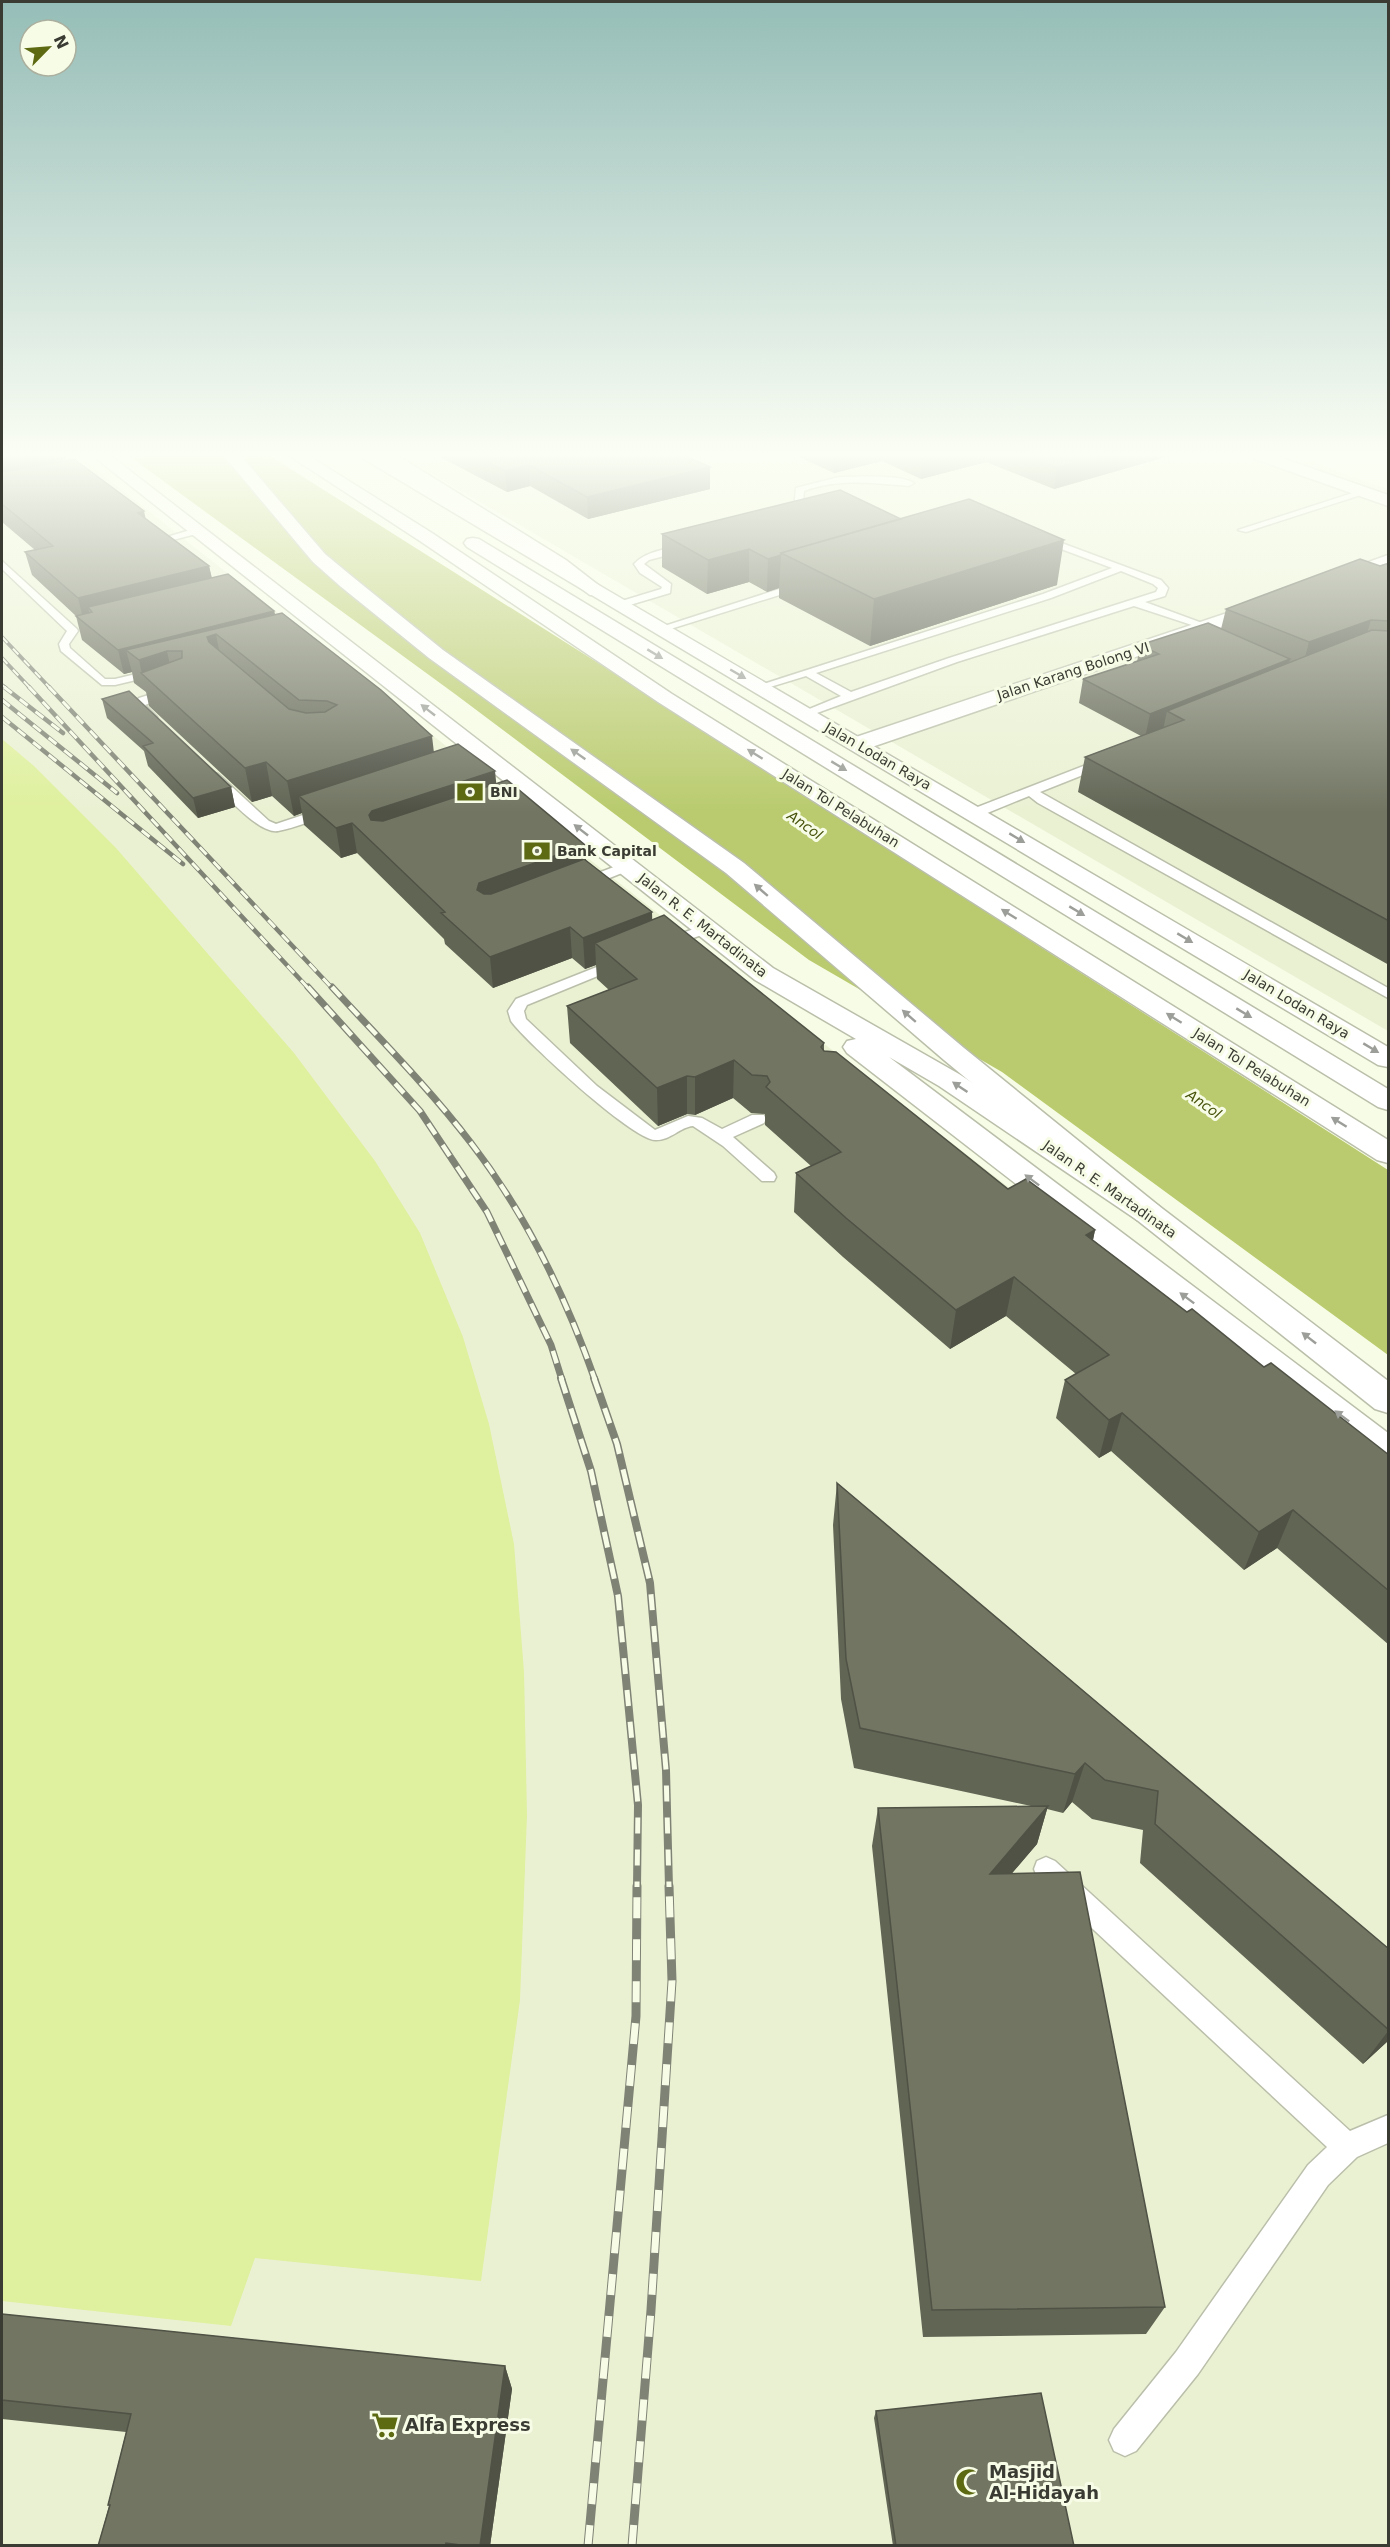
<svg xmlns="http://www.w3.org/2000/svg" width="1390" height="2547" font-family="'DejaVu Sans',sans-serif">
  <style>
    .built { fill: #eaf1d3 }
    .green { fill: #dff09e }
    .water { fill: #b9cb6e }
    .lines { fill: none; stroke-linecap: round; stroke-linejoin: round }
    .service-casing { stroke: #babfaa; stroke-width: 3 }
    .minor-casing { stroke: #babfaa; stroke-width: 3 }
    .tertiary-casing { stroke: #babfaa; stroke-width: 3 }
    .trunk-casing { stroke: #babfaa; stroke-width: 3 }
    .motorway-casing { stroke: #babfaa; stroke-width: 3 }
    .service { fill: #fff; fill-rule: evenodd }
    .minor { fill: #fff; fill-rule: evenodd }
    .tertiary { fill: #fff; fill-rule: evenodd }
    .trunk { fill: #fff; fill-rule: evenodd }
    .motorway { fill: #fff; fill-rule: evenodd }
    .rail-far4-casing { stroke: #7f8375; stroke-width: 4 }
    .rail-far3-casing { stroke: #7f8375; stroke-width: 4.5 }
    .rail-far2-casing { stroke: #7f8375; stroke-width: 7 }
    .rail-far1-casing { stroke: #7f8375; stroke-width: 8 }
    .rail-casing { stroke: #7f8375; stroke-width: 9 }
    .rail-far4 { stroke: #f7fce6; stroke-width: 2; stroke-dasharray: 8; stroke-linecap: butt }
    .rail-far3 { stroke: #f7fce6; stroke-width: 3; stroke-dasharray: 10; stroke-linecap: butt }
    .rail-far2 { stroke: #f7fce6; stroke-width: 4.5; stroke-dasharray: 13; stroke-linecap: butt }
    .rail-far1 { stroke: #f7fce6; stroke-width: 5; stroke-dasharray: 16; stroke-linecap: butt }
    .rail { stroke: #f7fce6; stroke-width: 7; stroke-dasharray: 21; stroke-linecap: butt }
    .wall { fill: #616554 }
    .shaded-wall { fill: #4f5245 }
    .building { fill: #717562; stroke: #4f5245; stroke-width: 1.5; fill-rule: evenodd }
    .oneway { fill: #9c9e99 }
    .labels { text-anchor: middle; stroke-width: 6; stroke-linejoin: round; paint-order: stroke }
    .far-street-label { font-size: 14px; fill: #3a3c33; stroke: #f7fce6 }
    .far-poi-label { font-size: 14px; font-weight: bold; fill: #3a3c33; stroke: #f7fce6; text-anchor: start }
    .far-water-label { font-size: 14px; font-style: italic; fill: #48530c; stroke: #f7fce6 }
    .near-poi-label { font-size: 18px; font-weight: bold; fill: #3a3c33; stroke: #f7fce6; text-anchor: start }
  </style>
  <rect width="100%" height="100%" fill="#f7fce6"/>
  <!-- built -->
  <path class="built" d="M 2,456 L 79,456 L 746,983 L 1388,1482 L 1388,2545 L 2,2546 Z
    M 401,456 L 1294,456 L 1388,489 L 1388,1031 Z"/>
  <!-- green -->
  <path class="green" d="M 2,739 L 34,766 L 116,848 L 294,1053 L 375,1161 L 420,1233 L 463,1337 L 489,1424 L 514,1544 L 524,1672 L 527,1815 L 520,2000 L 481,2281 L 255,2258 L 231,2326 L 2,2301 Z"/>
  <!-- water -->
  <path class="water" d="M 129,456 L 270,456 L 595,661 L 1388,1170 L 1388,1355 L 1002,1072 L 809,960 L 455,694 Z"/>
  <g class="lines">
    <defs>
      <path id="service" d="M 839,477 C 856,477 900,474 914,483 L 909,486 C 873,483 838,478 804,491 L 802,512 L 792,520 L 786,520 L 786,516 L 794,509 L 796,488 Z
        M 1362,490 L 1370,492 L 1246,532 L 1238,530 Z
        M 197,528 L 202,531 L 200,533 L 165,542 L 160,539 Z
        M 1040,535 L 1161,580 L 1168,588 L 1165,596 L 1145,602 L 1213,627 L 1208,630 L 1204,629 L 1134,606 L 957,662 L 806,717 L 800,714 L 802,712 L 841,696 L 806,676 L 760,690 L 754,687 L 1043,594 L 1112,568 L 1037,540 L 1037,536 ZM 1121,571 L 1153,584 L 1158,588 L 1156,592 L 949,658 L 851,692 L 816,673 L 1051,598 Z
        M 684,545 L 687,546 L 687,550 L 649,560 L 644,564 L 671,584 L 670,593 L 623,607 L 615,607 L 615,603 L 661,589 L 662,587 L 640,573 L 634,564 C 646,551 667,549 684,545 Z
        M 2,561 L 77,629 L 78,631 L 69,644 L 70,648 L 105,679 L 115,679 L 157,669 L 163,672 L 161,674 L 115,685 L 102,685 L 61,651 L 59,644 L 67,631 L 2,569 Z
        M 801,582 L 806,585 L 805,587 L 664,631 L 656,631 L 655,629 Z
        M 171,688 L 175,689 L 175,693 L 145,705 L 157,717 L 157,721 L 149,721 L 132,705 L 139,698 Z
        M 1104,758 L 1110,762 L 1108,765 L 1040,792 L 1388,988 L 1388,998 L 1038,803 L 1029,796 L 980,816 L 970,816 L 969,813 L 970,810 Z
        M 214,773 L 218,774 L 269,821 L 276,824 L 327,807 L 333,811 L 332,814 C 315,819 296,828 278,831 C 258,834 224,793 210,780 L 208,777 L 210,774 Z
        M 627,862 L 632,863 L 634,866 L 632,869 L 587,887 L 577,887 L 575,884 L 577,881 Z
        M 705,925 L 710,926 L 712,929 L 710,932 L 665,948 L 658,944 L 660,941 Z
        M 617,959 L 622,960 L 624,963 L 622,966 L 527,1005 L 524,1011 L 526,1019 L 597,1086 L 655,1130 L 688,1116 L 702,1118 L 722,1129 L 752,1115 L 764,1115 L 766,1119 L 764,1123 L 733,1137 L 774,1173 L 776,1177 L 774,1181 L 762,1181 L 723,1146 L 693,1126 C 680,1127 670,1141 655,1140 C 632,1139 527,1043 511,1021 L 508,1011 L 516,999 Z
        M 1046,1857 L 1055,1861 L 1350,2131 L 1388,2115 L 1388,2143 L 1357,2157 L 1328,2185 L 1198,2374 L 1136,2451 L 1125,2456 L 1114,2451 L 1109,2440 L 1114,2429 L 1176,2352 L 1308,2165 L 1327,2147 L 1037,1877 L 1034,1869 L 1037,1861 Z"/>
      <path id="minor" d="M 1388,555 L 1388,566 L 1334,587 L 1327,585 L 1325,581 L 1327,577 Z
        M 1266,600 L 1273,602 L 1276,606 L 1273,610 L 866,749 L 858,751 L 850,749 L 847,744 L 850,739 Z"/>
      <path id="tertiary" d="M 1253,456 L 1276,456 L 1388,495 L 1388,506 L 1255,459 Z"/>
      <path id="trunk" d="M 93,456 L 111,456 L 773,968 L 959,1074 L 1159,1206 L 1388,1381 L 1388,1413 L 1375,1409 L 1137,1220 L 939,1086 L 889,1057 L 1388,1433 L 1388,1466 L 1375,1462 L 847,1053 L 843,1047 L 847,1041 L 856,1039 L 755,980 Z
        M 359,456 L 378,456 L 1388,1047 L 1388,1067 L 1378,1065 Z"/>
      <path id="motorway" d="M 224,456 L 241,456 L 325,554 L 354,578 L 443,650 L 744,863 L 964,1048 L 1159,1206 L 1164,1213 L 1159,1220 L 1148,1224 L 1137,1220 L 944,1060 L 726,873 L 429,658 L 340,586 L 313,562 Z
        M 290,456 L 309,456 L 432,533 L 672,694 L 1388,1140 L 1388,1163 L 1377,1160 L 658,702 L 420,541 Z
        M 379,456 L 398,456 L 566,560 L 606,591 L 604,595 L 590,595 L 554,568 Z
        M 473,538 L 479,539 L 1388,1089 L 1388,1110 L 1378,1107 L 467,547 L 464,543 L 467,539 Z"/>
    </defs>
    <!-- service casing -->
    <use href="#service" class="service-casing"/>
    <!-- minor casing -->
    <use href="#minor" class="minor-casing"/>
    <!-- tertiary casing -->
    <use href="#tertiary" class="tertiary-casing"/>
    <!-- trunk casing -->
    <use href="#trunk" class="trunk-casing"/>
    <!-- motorway casing -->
    <use href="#motorway" class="motorway-casing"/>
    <!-- service -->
    <use href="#service" class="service"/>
    <!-- minor -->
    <use href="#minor" class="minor"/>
    <!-- tertiary -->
    <use href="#tertiary" class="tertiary"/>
    <!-- trunk -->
    <use href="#trunk" class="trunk"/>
    <!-- motorway -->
    <use href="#motorway" class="motorway"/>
    <defs>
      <path id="rail-far4" d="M 2,637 L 50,688
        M 2,658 L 30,688
        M 2,685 L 6,688"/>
      <path id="rail-far3" d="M 4,687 L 63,733
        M 29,687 L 309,989
        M 49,687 L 333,989
        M 2,700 L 117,793
        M 2,717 L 183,864"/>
      <path id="rail-far2" d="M 308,987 L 420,1111 L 487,1212 L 551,1345 L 562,1380
        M 332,987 C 379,1038 429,1088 471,1143 C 525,1213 566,1297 595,1380"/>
      <path id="rail-far1" d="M 561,1378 L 591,1471 L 618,1596 L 638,1805 L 637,1887
        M 594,1378 L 617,1444 L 650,1583 L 666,1770 L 669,1887"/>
      <path id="rail" d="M 588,2546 L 636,2016 L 637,1886
        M 632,2546 L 651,2310 L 672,1981 L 669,1886"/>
    </defs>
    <!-- rail-far4 casing -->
    <use href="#rail-far4" class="rail-far4-casing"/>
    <!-- rail-far3 casing -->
    <use href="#rail-far3" class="rail-far3-casing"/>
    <!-- rail-far2 casing -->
    <use href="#rail-far2" class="rail-far2-casing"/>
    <!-- rail-far1 casing -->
    <use href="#rail-far1" class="rail-far1-casing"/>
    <!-- rail casing -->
    <use href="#rail" class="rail-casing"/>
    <!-- rail-far4 -->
    <use href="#rail-far4" class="rail-far4"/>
    <!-- rail-far3 -->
    <use href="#rail-far3" class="rail-far3"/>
    <!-- rail-far2 -->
    <use href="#rail-far2" class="rail-far2"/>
    <!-- rail-far1 -->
    <use href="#rail-far1" class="rail-far1"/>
    <!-- rail -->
    <use href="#rail" class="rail"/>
  </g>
  <!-- wall -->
  <path class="wall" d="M 2,456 L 65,456 L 66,460 L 209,566 L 212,578 L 274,611 L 275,614 L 434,752 L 496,784 L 586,861 L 652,920 L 824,1043 L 824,1051 L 1008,1189 L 1095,1230 L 1093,1240 L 1187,1312 L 1264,1367 L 1389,1455 L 1389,1645 L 1277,1548 L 1244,1570 L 1111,1451 L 1099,1458 L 1056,1418 L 1065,1380 L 1076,1374 L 1006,1316 L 950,1349 L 843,1257 L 794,1212 L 796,1173 L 811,1166 L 765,1125 L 765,1114 L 751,1113 L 733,1098 L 695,1115 L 687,1114 L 658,1126 L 570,1043 L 567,1006 L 609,990 L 597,979 L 596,965 L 585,969 L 572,958 L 493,988 L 445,944 L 444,939 L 357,853 L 341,858 L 304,825 L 302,813 L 294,816 L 272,796 L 252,802 L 149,706 L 146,692 L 134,683 L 132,672 L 124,674 L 82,640 L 76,616 L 32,575 L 25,552 L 35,550 L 2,522 Z
    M 438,456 L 686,456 L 710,467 L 710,489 L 588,519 L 530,486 L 507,492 Z
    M 797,456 L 1169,456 L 1054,489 L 986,462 L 921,479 L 882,461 L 834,473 Z
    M 901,519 L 1057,585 L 870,646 L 779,598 L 779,588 L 767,592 L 749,582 L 707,594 L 662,567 L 662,534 Z
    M 1389,563 L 1389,965 L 1078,792 L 1085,757 L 1141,736 L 1079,703 L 1083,679 L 1137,662 L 1140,645 L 1221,629 L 1226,609 Z
    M 102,699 L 231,787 L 235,807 L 198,818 L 148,766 L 144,751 L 107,718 Z
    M 837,1483 L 1389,1949 L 1389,2040 L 1363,2064 L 1140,1863 L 1143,1830 L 1092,1819 L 1072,1802 L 1063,1813 L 1047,1809 L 1037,1844 L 1012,1873 L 1165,2307 L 1146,2334 L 923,2337 L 872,1846 L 878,1808 L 1031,1806 L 854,1768 L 841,1699 L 833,1525 Z
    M 2,2314 L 505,2366 L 512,2389 L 490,2546 L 98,2546 L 109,2506 L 108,2505 L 126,2432 L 2,2419 Z
    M 876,2411 L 1074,2546 L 893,2546 L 874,2418 Z"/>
  <!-- shaded-wall -->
  <path class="shaded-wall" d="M 33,456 L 65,456 L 69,472 L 2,486 L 2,462 Z
    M 835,456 L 882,456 L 882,461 L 834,473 Z
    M 929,456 L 987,456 L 986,462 L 921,479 L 922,458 Z
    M 1100,456 L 1169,456 L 1054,489 L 1057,468 Z
    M 529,465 L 530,486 L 507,492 L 505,471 Z
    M 710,467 L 710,489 L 588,519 L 587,497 Z
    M 144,511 L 149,534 L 138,513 Z
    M 1064,540 L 1057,585 L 870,646 L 874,599 Z
    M 749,549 L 749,582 L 707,594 L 708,560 Z
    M 781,555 L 779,588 L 767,592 L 768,559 Z
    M 209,566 L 214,590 L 92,612 L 88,607 L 91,621 L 84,622 L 78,598 Z
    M 274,611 L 279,635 L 216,634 L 222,666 L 182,651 L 167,651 L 174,684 L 142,674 L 139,660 L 126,650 L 132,672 L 124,674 L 118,650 Z
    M 1371,620 L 1361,653 L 1300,676 L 1309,642 Z
    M 1290,659 L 1284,682 L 1167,711 L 1163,730 L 1145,738 L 1150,714 Z
    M 432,736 L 436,770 L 299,796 L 302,813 L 294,816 L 287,781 Z
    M 266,762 L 272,796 L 252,802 L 245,768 Z
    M 495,771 L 498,800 L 376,841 L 369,815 L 372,811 Z
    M 231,787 L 235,807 L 198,818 L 193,798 Z
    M 352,823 L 357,853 L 341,858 L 336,828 Z
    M 585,845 L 587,875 L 482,914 L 477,890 L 479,883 Z
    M 652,912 L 653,943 L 595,943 L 596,965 L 585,969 L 583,938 Z
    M 570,927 L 572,958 L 493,988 L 490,957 Z
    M 734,1060 L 733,1098 L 695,1115 L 695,1077 Z
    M 687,1076 L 687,1114 L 658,1126 L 657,1088 Z
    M 1095,1230 L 1087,1269 L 1086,1235 Z
    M 1014,1277 L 1006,1316 L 950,1349 L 956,1310 Z
    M 1122,1413 L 1111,1451 L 1099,1458 L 1109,1420 Z
    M 1293,1510 L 1277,1548 L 1244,1570 L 1259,1532 Z
    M 1085,1763 L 1072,1802 L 1063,1813 L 1075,1774 Z
    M 1048,1806 L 1037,1844 L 980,1911 L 990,1874 Z
    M 1389,2030 L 1389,2040 L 1363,2064 Z
    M 505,2366 L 512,2389 L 490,2546 L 480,2546 Z"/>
  <!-- building -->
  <path class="building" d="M 2,456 L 33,456 L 2,462 Z
    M 476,456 L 686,456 L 710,467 L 587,497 L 529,465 L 505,471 Z
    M 1026,456 L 1100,456 L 1057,468 Z
    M 74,459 L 144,511 L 138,513 L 209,566 L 78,598 L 25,552 L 53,546 L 2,504 L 2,472 Z
    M 840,490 L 901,519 L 781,553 L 781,555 L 768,559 L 749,549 L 708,560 L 662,534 Z
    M 969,499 L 1064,540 L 874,599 L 781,553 Z
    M 1360,559 L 1380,566 L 1389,563 L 1389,621 L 1371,620 L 1309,642 L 1226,609 Z
    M 228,574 L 274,611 L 118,650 L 76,616 L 92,612 L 88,607 Z
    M 282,613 L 381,690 L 432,736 L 287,781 L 266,762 L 245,768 L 141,673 L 182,658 L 182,651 L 167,651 L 139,660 L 126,650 ZM 216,634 L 299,700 L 327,701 L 337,705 L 325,712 L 306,713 L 289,709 L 209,642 L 207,637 Z
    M 1208,623 L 1290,659 L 1150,714 L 1083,679 L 1159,654 L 1140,645 Z
    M 1372,630 L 1389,631 L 1389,921 L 1085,757 L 1184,720 L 1167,711 Z
    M 129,691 L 231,787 L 193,798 L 143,746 L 153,743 L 102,699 Z
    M 458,744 L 495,771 L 372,811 L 369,815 L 371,820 L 383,821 L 507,780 L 585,845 L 479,883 L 477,890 L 484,894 L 491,894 L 584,859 L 652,912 L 583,938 L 570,927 L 490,957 L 441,913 L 445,912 L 352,823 L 336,828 L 299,796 Z
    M 664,915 L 824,1043 L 821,1047 L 824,1051 L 836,1052 L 1008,1189 L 1026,1179 L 1095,1230 L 1086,1235 L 1187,1312 L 1192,1309 L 1264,1367 L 1271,1363 L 1389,1455 L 1389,1591 L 1293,1510 L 1259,1532 L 1122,1413 L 1109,1420 L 1065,1380 L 1109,1355 L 1014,1277 L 956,1310 L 846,1218 L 796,1173 L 841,1152 L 766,1087 L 770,1082 L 767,1076 L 752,1075 L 734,1060 L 695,1077 L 687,1076 L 657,1088 L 567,1006 L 637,979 L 595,943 Z
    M 837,1483 L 1389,1949 L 1389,2030 L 1155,1824 L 1158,1791 L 1105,1780 L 1085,1763 L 1075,1774 L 860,1728 L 846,1659 Z
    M 1048,1806 L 990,1874 L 1080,1872 L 1165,2307 L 932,2310 L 878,1808 Z
    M 2,2314 L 505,2366 L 480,2546 L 468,2546 L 446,2543 L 445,2546 L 98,2546 L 110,2505 L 108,2505 L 131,2414 L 2,2400 Z
    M 1041,2393 L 1074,2546 L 896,2546 L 876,2411 Z"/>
  <!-- one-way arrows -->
  <defs><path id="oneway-solid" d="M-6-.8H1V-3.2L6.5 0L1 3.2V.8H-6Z" transform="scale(1.5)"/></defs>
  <g class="oneway">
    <use href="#oneway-solid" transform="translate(655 654) rotate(31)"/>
    <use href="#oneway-solid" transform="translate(738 674) rotate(30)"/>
    <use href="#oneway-solid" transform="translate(428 710) rotate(-142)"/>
    <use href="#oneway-solid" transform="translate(578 754) rotate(-145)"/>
    <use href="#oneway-solid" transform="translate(755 754) rotate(-148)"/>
    <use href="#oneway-solid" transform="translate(839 766) rotate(31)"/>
    <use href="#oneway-solid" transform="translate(581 830) rotate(-142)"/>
    <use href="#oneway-solid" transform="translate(1017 838) rotate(31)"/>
    <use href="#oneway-solid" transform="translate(761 890) rotate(-139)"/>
    <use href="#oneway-solid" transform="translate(1077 911) rotate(31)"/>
    <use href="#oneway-solid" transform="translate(1009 914) rotate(-148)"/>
    <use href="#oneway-solid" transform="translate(1185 938) rotate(31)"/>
    <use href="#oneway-solid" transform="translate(1244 1013) rotate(31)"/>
    <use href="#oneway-solid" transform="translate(909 1016) rotate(-139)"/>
    <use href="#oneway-solid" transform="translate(1174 1018) rotate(-148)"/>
    <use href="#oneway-solid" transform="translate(1371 1048) rotate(31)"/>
    <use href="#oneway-solid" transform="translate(960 1087) rotate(-146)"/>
    <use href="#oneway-solid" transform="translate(1339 1122) rotate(-148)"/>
    <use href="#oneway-solid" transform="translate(1032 1180) rotate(-143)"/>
    <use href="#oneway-solid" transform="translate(1187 1298) rotate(-143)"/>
    <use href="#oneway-solid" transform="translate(1309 1338) rotate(-142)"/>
    <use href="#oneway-solid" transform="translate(1342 1416) rotate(-143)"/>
  </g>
  <!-- sky -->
  <linearGradient id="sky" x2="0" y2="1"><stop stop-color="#95bdb7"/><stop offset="0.56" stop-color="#fbfef4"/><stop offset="1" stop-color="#fbfef4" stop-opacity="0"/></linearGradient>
  <rect width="1390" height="812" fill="url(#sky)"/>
  <!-- icons -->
  <defs>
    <symbol id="bank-bare" viewBox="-9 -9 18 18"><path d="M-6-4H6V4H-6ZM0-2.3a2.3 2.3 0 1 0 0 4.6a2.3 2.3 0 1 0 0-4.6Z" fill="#5d6a12" stroke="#f7fce6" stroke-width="2.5" paint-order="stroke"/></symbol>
    <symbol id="supermarket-bare" viewBox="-9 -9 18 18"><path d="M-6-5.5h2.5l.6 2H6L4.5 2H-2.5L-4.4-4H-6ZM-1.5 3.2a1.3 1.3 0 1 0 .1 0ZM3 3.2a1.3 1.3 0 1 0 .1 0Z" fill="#5d6a12" stroke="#f7fce6" stroke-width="2.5" paint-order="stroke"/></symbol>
    <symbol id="mosque-bare" viewBox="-9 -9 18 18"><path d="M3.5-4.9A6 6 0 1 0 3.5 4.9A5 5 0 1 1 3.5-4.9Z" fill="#5d6a12" stroke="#f7fce6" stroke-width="2.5" paint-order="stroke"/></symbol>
  </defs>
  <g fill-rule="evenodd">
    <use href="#bank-bare" x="451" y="773" width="38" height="38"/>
    <use href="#bank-bare" x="518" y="832" width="38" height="38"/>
    <use href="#supermarket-bare" x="366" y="2406" width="38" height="38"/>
    <use href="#mosque-bare" x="950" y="2463" width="38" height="38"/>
  </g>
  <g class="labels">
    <!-- far-street labels -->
    <g class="far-street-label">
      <text transform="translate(1073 671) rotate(-18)" y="5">Jalan Karang Bolong VI</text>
      <text transform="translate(878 756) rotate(30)" y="5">Jalan Lodan Raya</text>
      <text transform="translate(841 808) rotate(32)" y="5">Jalan Tol Pelabuhan</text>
      <text transform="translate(703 925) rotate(38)" y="5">Jalan R. E. Martadinata</text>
      <text transform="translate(1297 1004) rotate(31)" y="5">Jalan Lodan Raya</text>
      <text transform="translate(1252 1067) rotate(32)" y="5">Jalan Tol Pelabuhan</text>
      <text transform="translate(1110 1189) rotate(35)" y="5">Jalan R. E. Martadinata</text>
    </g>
    <!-- far-poi labels -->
    <g class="far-poi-label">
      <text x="490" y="797">BNI</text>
      <text x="557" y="856">Bank Capital</text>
    </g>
    <!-- far-water labels -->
    <g class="far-water-label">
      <text transform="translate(805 825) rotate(35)" y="5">Ancol</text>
      <text transform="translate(1204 1104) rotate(35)" y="5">Ancol</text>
    </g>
    <!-- near-poi labels -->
    <g class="near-poi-label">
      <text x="405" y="2431">Alfa Express</text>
      <text x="989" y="2478">Masjid<tspan x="989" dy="21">Al-Hidayah</tspan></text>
    </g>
  </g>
  <!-- border -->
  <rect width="1390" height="2547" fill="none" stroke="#3a3c33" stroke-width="6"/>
  <!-- north arrow -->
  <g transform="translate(48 48) rotate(65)"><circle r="28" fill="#f7fce6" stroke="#abaf9e" stroke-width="1.5"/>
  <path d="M0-4.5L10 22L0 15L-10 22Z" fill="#5d6a12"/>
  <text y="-9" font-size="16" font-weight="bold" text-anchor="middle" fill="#3a3c33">N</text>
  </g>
</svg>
